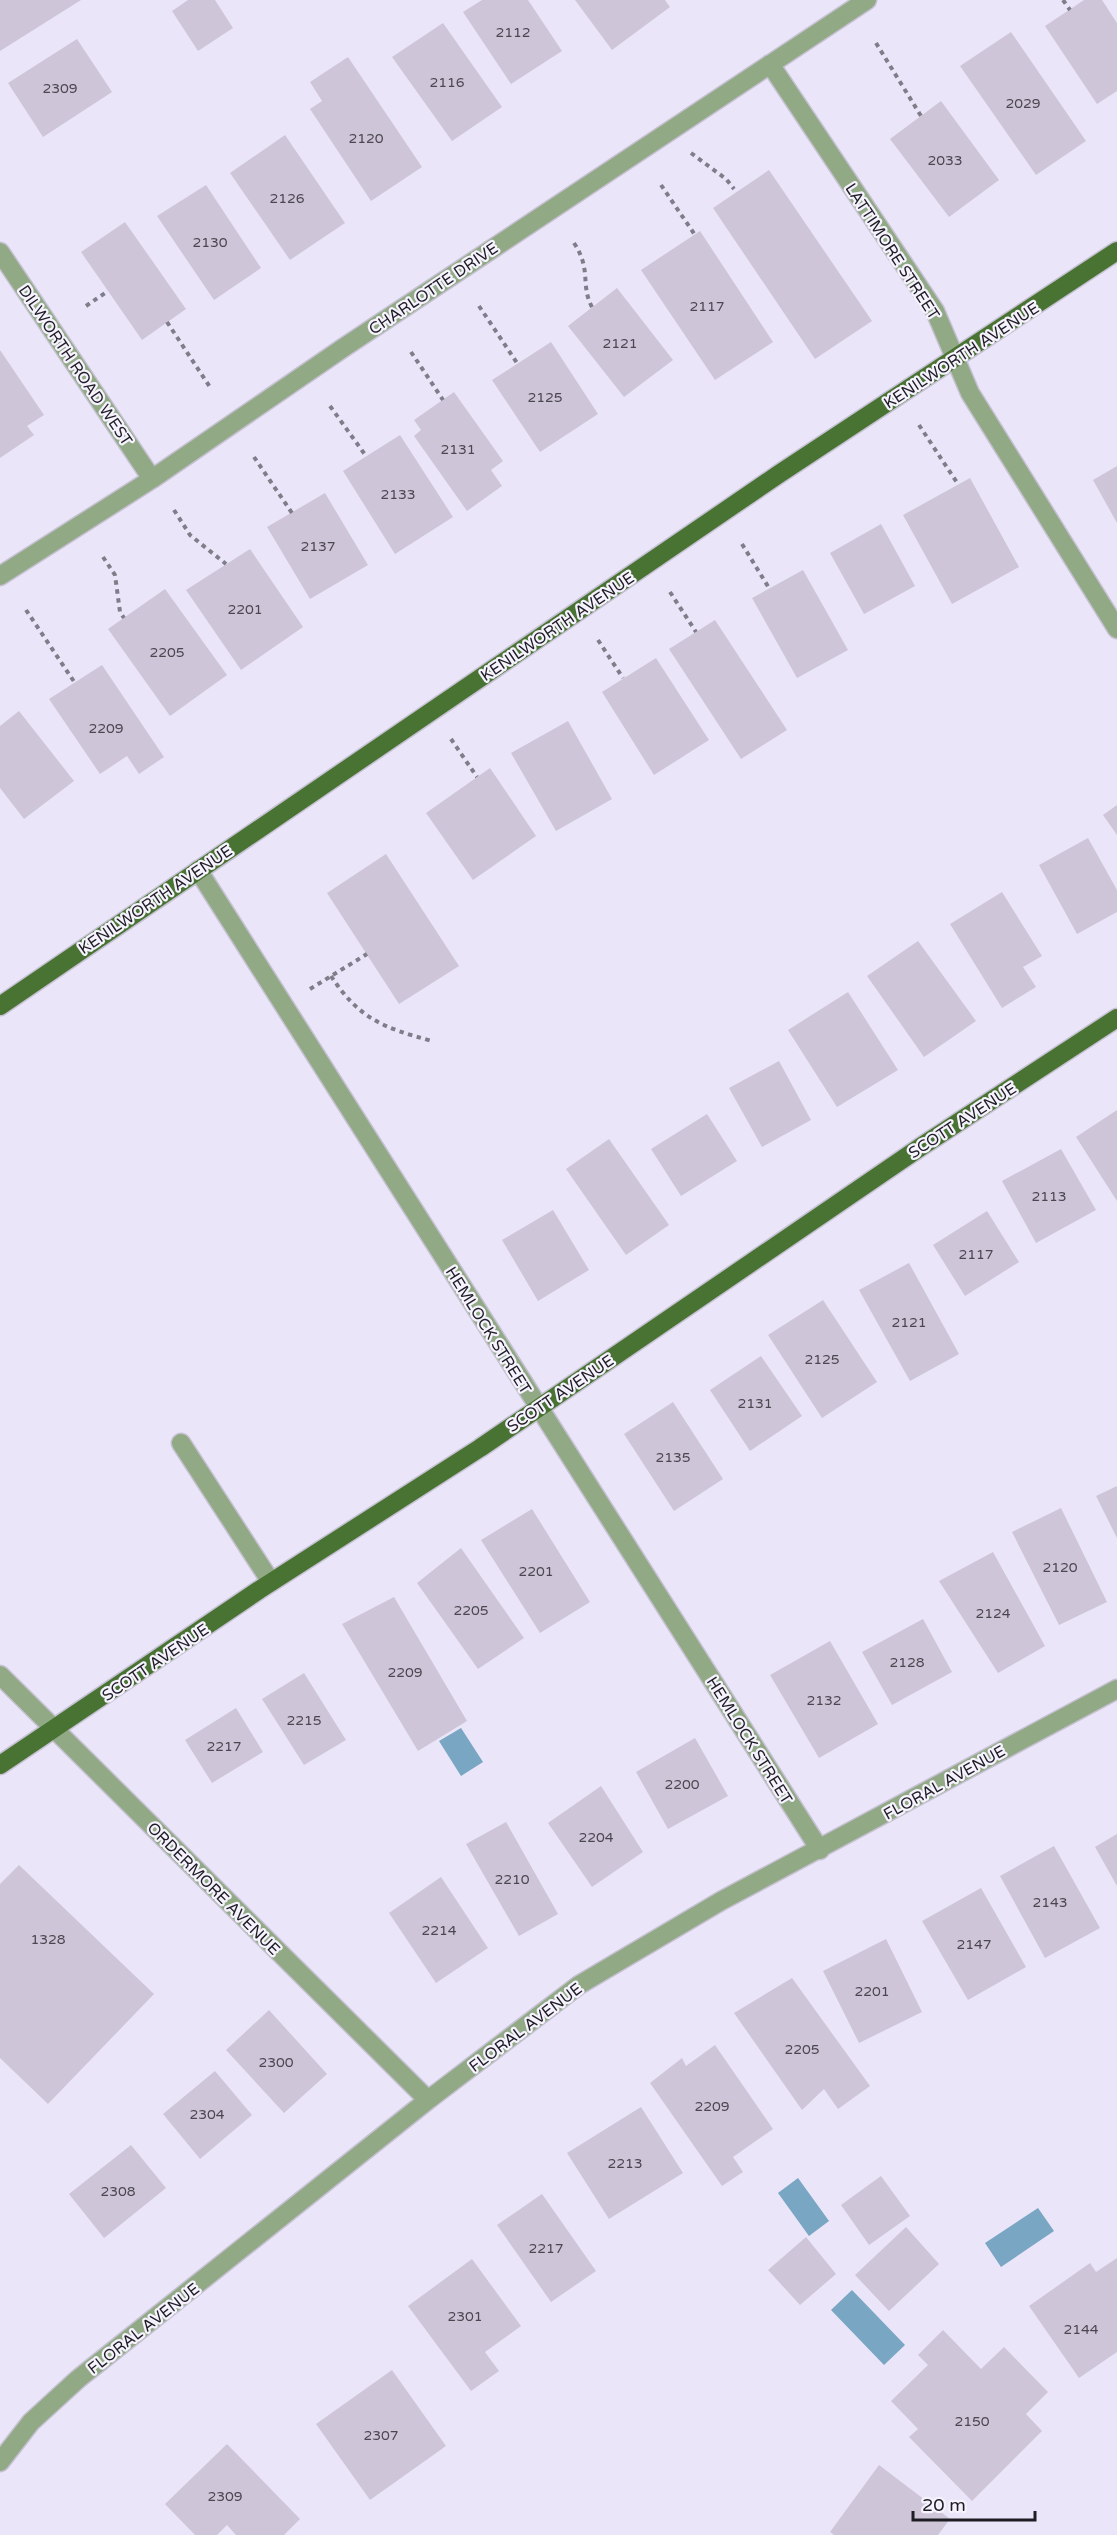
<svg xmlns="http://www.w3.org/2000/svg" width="1117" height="2535" font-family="'Varela Round',sans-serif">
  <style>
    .water { fill: #78a6c3 }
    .building { fill: #cec6d8 }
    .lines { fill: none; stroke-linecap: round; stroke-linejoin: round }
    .minor-casing { stroke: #c5c1d2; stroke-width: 21 }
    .major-casing { stroke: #c5c1d2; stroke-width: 21 }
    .path { stroke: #807d8a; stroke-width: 4; stroke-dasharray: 4.5 4.5; stroke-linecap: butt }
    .minor { stroke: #92a986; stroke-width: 18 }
    .major { stroke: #497332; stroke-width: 18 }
    .labels { text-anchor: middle; stroke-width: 4.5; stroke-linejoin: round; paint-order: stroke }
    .number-label { font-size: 14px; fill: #4b4751 }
    .street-label { font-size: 16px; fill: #1f1d24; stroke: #f6f3ff }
  </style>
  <rect width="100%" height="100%" fill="#eae5f8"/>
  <!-- water -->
  <path class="water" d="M 461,1728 L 483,1762 L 461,1776 L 439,1741 Z
    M 798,2178 L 829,2221 L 809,2236 L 778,2193 Z
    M 1038,2208 L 1054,2231 L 1001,2267 L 985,2243 Z
    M 852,2290 L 905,2345 L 884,2365 L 831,2310 Z"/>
  <!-- building -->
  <path class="building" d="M 0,0 L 81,0 L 0,51 Z
    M 188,0 L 215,0 L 233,28 L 198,51 L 172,11 Z
    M 482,0 L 528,0 L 562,51 L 511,84 L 463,12 Z
    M 575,0 L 665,0 L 670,7 L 612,50 Z
    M 1084,0 L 1102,0 L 1117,23 L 1117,91 L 1097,104 L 1045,26 Z
    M 443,23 L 502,107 L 452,141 L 392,57 Z
    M 1011,32 L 1086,141 L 1036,175 L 960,66 Z
    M 77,39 L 112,92 L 43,137 L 8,83 Z
    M 348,57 L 422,167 L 371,201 L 310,109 L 322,101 L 310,82 Z
    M 941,101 L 999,180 L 949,217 L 890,139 Z
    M 285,135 L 345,223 L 290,260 L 230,173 Z
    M 769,170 L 872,321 L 815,359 L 713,208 Z
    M 206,185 L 261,268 L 214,300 L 157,216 Z
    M 125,222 L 186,309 L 142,340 L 81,252 Z
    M 700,231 L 773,342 L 715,380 L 641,270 Z
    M 617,288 L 673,360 L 624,397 L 568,326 Z
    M 551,342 L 598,414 L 540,452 L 492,380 Z
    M 0,350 L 44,415 L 27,426 L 34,435 L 0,458 Z
    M 454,392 L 503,461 L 491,470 L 502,486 L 467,511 L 414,436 L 421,430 L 414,420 Z
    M 400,435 L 453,517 L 395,554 L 343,471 Z
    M 1117,466 L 1117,523 L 1093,480 Z
    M 970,478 L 1019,567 L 952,604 L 903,515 Z
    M 325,493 L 368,565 L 310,599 L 267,527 Z
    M 881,524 L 915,586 L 864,614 L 830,553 Z
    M 250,549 L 303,627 L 241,670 L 186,590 Z
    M 803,570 L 848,650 L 797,678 L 752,598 Z
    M 165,589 L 227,675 L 170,716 L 108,629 Z
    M 715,620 L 787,730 L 741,759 L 669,649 Z
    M 656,658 L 709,740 L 654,775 L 602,692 Z
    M 102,665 L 164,757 L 139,774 L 127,756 L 100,774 L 49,699 Z
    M 19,711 L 74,781 L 24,819 L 0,788 L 0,726 Z
    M 568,721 L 612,799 L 556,831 L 511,753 Z
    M 490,768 L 536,836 L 473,880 L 426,813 Z
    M 1117,805 L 1117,835 L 1103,815 Z
    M 1088,838 L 1117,890 L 1117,912 L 1077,934 L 1039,865 Z
    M 386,854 L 459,966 L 399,1004 L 327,893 Z
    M 1002,892 L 1042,956 L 1023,967 L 1036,987 L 1002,1008 L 950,924 Z
    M 918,941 L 976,1021 L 924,1057 L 867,976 Z
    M 848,992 L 898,1070 L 837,1107 L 788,1030 Z
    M 779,1061 L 811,1120 L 762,1147 L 729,1088 Z
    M 1117,1110 L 1117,1201 L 1076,1137 Z
    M 707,1114 L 737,1161 L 681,1196 L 651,1149 Z
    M 609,1139 L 669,1225 L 626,1255 L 566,1169 Z
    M 1061,1149 L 1096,1210 L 1036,1243 L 1002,1181 Z
    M 553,1210 L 589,1270 L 538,1301 L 502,1240 Z
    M 987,1211 L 1019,1262 L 965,1296 L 933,1245 Z
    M 909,1263 L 959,1354 L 910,1381 L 859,1290 Z
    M 823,1300 L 877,1382 L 822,1418 L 768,1335 Z
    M 761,1356 L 802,1416 L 750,1451 L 710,1390 Z
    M 673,1402 L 723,1479 L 674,1511 L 624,1434 Z
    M 1117,1486 L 1117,1538 L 1096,1496 Z
    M 1061,1508 L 1107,1602 L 1059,1625 L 1012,1532 Z
    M 532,1509 L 590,1602 L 540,1633 L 481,1540 Z
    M 461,1548 L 524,1638 L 478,1669 L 417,1583 Z
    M 993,1552 L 1045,1646 L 998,1673 L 939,1581 Z
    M 394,1597 L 467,1721 L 418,1751 L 342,1624 Z
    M 923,1619 L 952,1672 L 892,1705 L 862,1652 Z
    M 830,1641 L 878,1724 L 819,1758 L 770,1675 Z
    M 304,1673 L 346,1740 L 304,1765 L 262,1699 Z
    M 236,1708 L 263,1752 L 212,1783 L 185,1740 Z
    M 695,1738 L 728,1796 L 668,1829 L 636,1772 Z
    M 601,1786 L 643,1852 L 592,1887 L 548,1823 Z
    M 506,1822 L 558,1914 L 519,1936 L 466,1844 Z
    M 1117,1834 L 1117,1886 L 1095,1847 Z
    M 1054,1846 L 1100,1928 L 1045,1958 L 1000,1876 Z
    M 19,1865 L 154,1994 L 48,2104 L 0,2058 L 0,1884 Z
    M 441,1877 L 488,1948 L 436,1983 L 389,1913 Z
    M 981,1888 L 1026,1967 L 968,2000 L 922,1921 Z
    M 886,1939 L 922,2012 L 859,2043 L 823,1971 Z
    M 792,1978 L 870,2086 L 838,2109 L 824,2089 L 802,2110 L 734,2013 Z
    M 269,2010 L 327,2074 L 284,2113 L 226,2050 Z
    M 715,2045 L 773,2129 L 733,2157 L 743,2172 L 722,2186 L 650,2083 L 682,2058 L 686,2066 Z
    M 215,2071 L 252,2115 L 200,2159 L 163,2114 Z
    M 641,2107 L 683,2173 L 609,2219 L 567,2153 Z
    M 131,2145 L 166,2188 L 104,2238 L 69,2194 Z
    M 881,2176 L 910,2216 L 869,2245 L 841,2205 Z
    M 542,2194 L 596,2271 L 551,2302 L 497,2225 Z
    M 906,2227 L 939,2264 L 889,2311 L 855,2275 Z
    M 806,2237 L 836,2274 L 800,2305 L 768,2270 Z
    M 1117,2258 L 1117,2352 L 1079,2378 L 1029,2306 L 1090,2263 L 1096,2272 Z
    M 472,2259 L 521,2326 L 485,2352 L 499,2371 L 471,2391 L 408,2306 Z
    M 943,2330 L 981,2369 L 1004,2347 L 1048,2392 L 1026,2414 L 1042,2431 L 972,2501 L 909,2437 L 918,2429 L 891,2401 L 928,2365 L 918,2355 Z
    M 392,2370 L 446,2446 L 370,2500 L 316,2424 Z
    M 227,2444 L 300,2519 L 284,2535 L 236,2535 L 227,2525 L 217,2535 L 195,2535 L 165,2504 Z
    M 879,2465 L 950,2519 L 938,2535 L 834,2535 L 830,2532 Z"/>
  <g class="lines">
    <defs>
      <path id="minor" d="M 770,64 L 935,311 L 970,393 L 1117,629
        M 0,252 L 152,479
        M 0,576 L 152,479 L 343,348 L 867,0
        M 198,870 L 820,1850
        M 181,1443 L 271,1582
        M 0,1675 L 428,2100
        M 0,2462 L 31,2422 L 78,2379 L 428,2100 L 579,1985 L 721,1901 L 1117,1689"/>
      <path id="major" d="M 0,1006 L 779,474 L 1117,251
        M 0,1765 L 259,1590 L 480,1448 L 922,1146 L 1117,1018"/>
    </defs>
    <!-- minor casing -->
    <use href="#minor" class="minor-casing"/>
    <!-- major casing -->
    <use href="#major" class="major-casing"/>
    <!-- path -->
    <path class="path" d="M 1063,0 L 1070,10
      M 876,43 L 921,116
      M 691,153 L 726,179 L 734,189
      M 661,185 L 695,235
      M 574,243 C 592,270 580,285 592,307
      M 86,306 L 108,291
      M 479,306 L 517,363
      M 167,322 L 210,387
      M 411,352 L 443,400
      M 330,406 L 366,456
      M 919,425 L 958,484
      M 254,457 L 292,513
      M 174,510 L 190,535 L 226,564
      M 742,544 L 769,588
      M 103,557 L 115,575 L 120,612 L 124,618
      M 670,592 L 696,632
      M 26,610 L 75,683
      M 598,640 L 623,678
      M 451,739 L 477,777
      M 331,976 C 359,1019 384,1028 432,1041
      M 310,989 L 367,954"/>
    <!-- minor -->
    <use href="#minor" class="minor"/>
    <!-- major -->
    <use href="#major" class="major"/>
  </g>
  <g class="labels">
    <!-- number labels -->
    <g class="number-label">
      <text x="513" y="37">2112</text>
      <text x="447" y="87">2116</text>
      <text x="60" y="93">2309</text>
      <text x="1023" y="108">2029</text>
      <text x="366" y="143">2120</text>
      <text x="945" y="165">2033</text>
      <text x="287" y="203">2126</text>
      <text x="210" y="247">2130</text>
      <text x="707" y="311">2117</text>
      <text x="620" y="348">2121</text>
      <text x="545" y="402">2125</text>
      <text x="458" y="454">2131</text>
      <text x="398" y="499">2133</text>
      <text x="318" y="551">2137</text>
      <text x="245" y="614">2201</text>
      <text x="167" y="657">2205</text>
      <text x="106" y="733">2209</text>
      <text x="1049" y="1201">2113</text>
      <text x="976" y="1259">2117</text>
      <text x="909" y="1327">2121</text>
      <text x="822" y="1364">2125</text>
      <text x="755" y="1408">2131</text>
      <text x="673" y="1462">2135</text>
      <text x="1060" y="1572">2120</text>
      <text x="536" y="1576">2201</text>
      <text x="471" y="1615">2205</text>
      <text x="993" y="1618">2124</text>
      <text x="907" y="1667">2128</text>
      <text x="405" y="1677">2209</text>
      <text x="824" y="1705">2132</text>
      <text x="304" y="1725">2215</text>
      <text x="224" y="1751">2217</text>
      <text x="682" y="1789">2200</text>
      <text x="596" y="1842">2204</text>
      <text x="512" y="1884">2210</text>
      <text x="1050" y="1907">2143</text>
      <text x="439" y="1935">2214</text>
      <text x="48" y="1944">1328</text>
      <text x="974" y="1949">2147</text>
      <text x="872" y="1996">2201</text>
      <text x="802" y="2054">2205</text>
      <text x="276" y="2067">2300</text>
      <text x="712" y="2111">2209</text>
      <text x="207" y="2119">2304</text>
      <text x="625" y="2168">2213</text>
      <text x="118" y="2196">2308</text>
      <text x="546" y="2253">2217</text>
      <text x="465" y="2321">2301</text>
      <text x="1081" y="2334">2144</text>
      <text x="972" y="2426">2150</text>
      <text x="381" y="2440">2307</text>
      <text x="225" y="2501">2309</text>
    </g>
    <!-- street labels -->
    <g class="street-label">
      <text transform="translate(893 251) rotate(57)" y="6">LATTIMORE STREET</text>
      <text transform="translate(433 288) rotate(-34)" y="6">CHARLOTTE DRIVE</text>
      <text transform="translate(961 355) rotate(-33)" y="6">KENILWORTH AVENUE</text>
      <text transform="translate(76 365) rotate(56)" y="6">DILWORTH ROAD WEST</text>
      <text transform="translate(557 626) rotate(-34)" y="6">KENILWORTH AVENUE</text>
      <text transform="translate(155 899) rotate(-34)" y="6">KENILWORTH AVENUE</text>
      <text transform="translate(962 1120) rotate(-33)" y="6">SCOTT AVENUE</text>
      <text transform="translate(489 1330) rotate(58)" y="6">HEMLOCK STREET</text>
      <text transform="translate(560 1393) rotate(-34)" y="6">SCOTT AVENUE</text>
      <text transform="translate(155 1662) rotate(-34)" y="6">SCOTT AVENUE</text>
      <text transform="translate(750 1740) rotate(58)" y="6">HEMLOCK STREET</text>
      <text transform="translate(944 1782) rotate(-29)" y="6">FLORAL AVENUE</text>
      <text transform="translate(214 1888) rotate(45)" y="6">ORDERMORE AVENUE</text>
      <text transform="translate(525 2027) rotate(-37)" y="6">FLORAL AVENUE</text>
      <text transform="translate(143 2328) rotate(-38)" y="6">FLORAL AVENUE</text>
    </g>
  </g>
  <!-- scale -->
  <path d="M913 2511v9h122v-9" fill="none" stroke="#1f1d24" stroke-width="3"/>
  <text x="922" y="2511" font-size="18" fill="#1f1d24" stroke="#f6f3ff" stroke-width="4.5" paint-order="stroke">20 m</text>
</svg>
